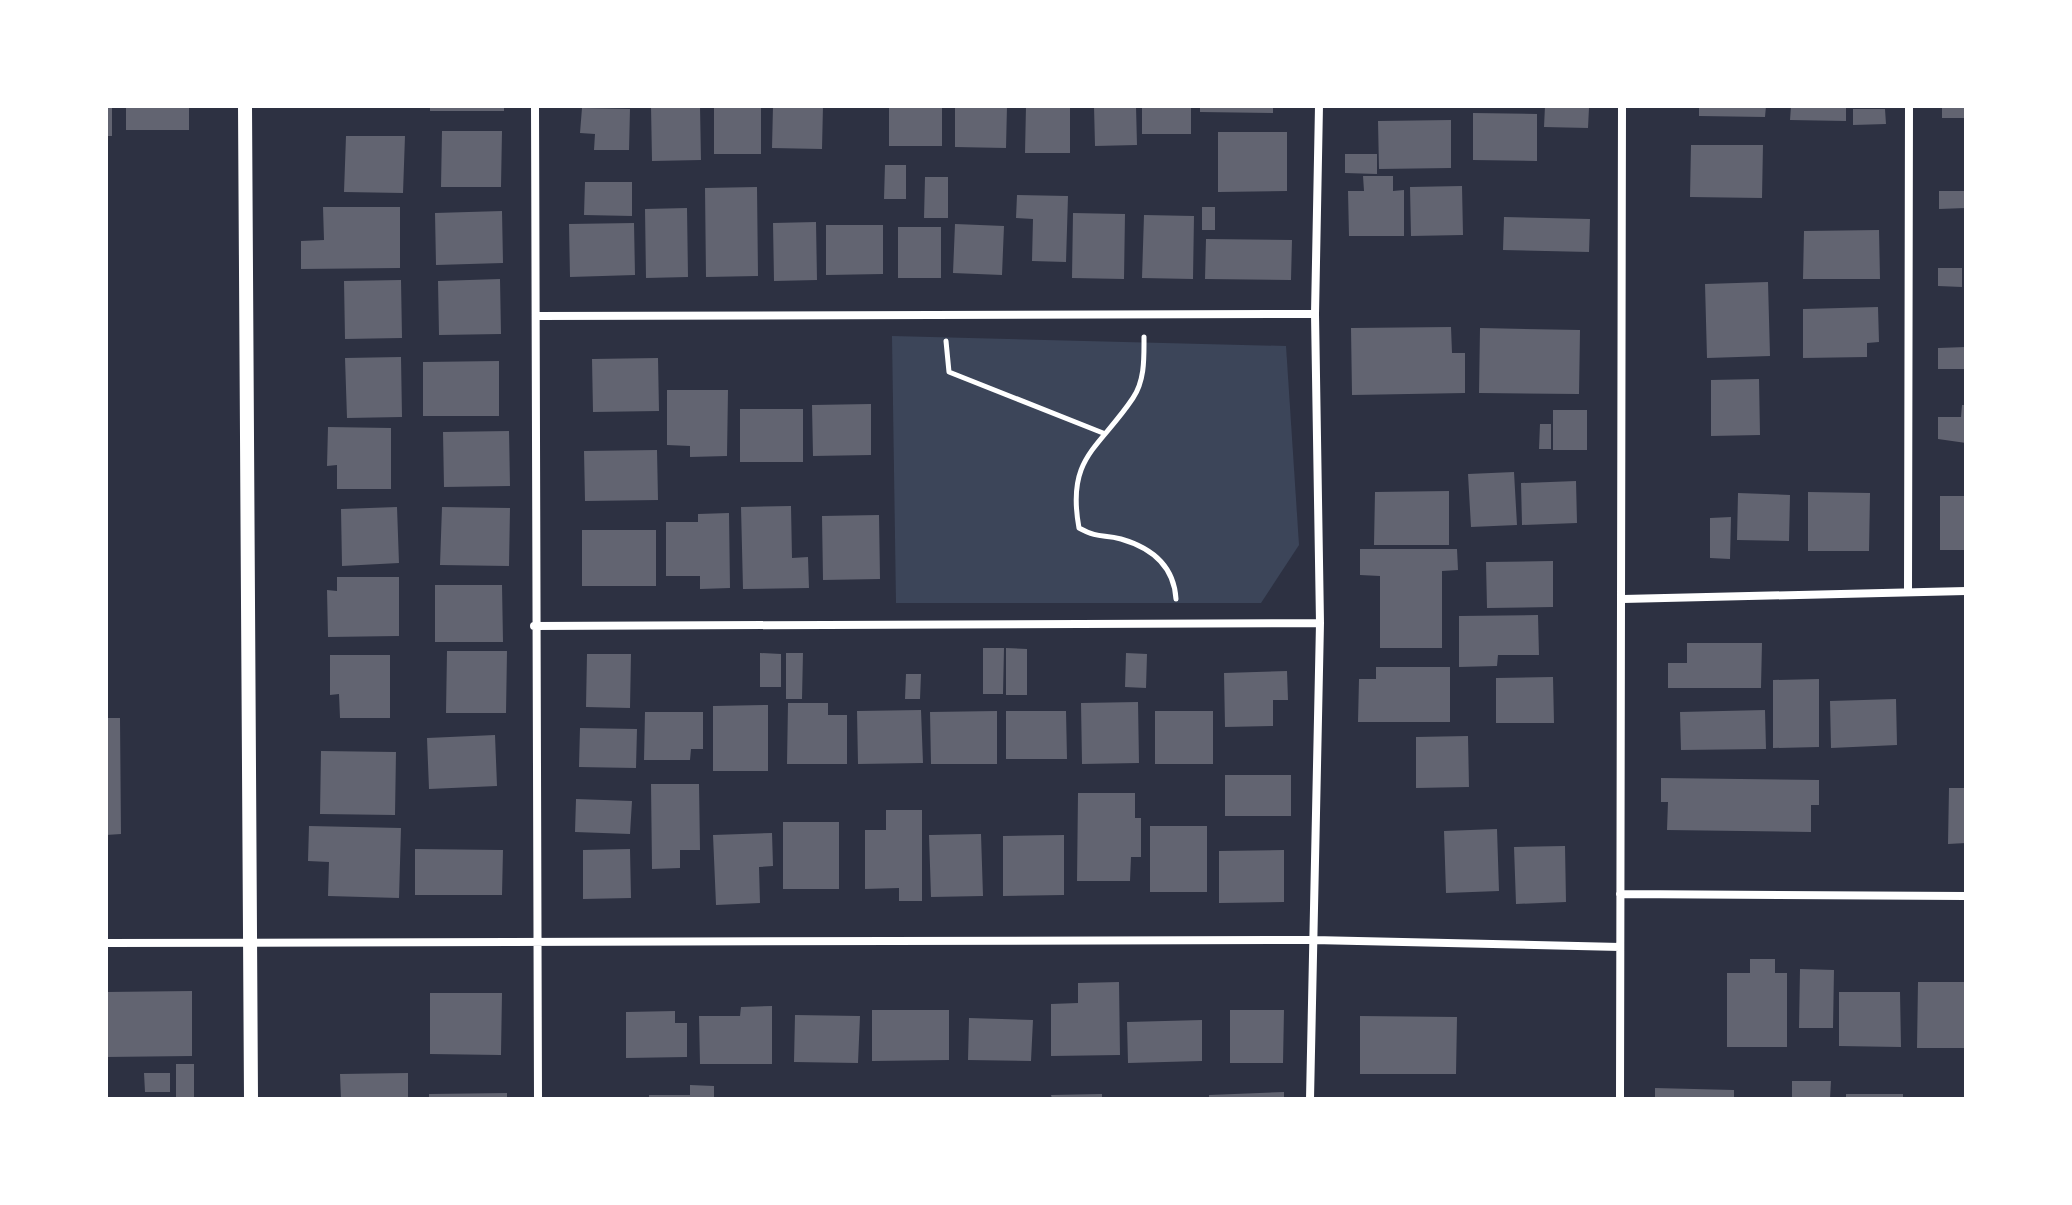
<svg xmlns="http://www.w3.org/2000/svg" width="2072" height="1205" font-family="Raleway,sans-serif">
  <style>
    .green { fill: #3c4559 }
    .building { fill: #626471 }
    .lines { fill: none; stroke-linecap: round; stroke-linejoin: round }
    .path { stroke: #fff; stroke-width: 5 }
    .minor { stroke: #fff; stroke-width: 8 }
    .tertiary { stroke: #fff; stroke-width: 14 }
  </style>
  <rect width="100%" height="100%" fill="#2d3142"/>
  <!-- green -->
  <path class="green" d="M 892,336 L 1286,346 L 1299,545 L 1261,603 L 896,603 Z"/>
  <!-- building -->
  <path class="building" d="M 106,106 L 112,106 L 112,136 L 106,136 Z
    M 126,106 L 189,106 L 189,130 L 126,130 Z
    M 430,106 L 504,106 L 504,111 L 430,111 Z
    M 651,106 L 700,106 L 701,160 L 652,161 Z
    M 714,106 L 761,106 L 761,154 L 714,154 Z
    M 773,106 L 823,106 L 822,149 L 772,148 Z
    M 889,106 L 942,106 L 942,146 L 889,146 Z
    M 955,106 L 1007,106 L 1006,148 L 955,147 Z
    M 1026,106 L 1070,106 L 1070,153 L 1025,153 Z
    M 1094,106 L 1136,106 L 1137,145 L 1095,146 Z
    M 1142,106 L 1191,106 L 1191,134 L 1142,134 Z
    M 1200,106 L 1273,106 L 1273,113 L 1200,112 Z
    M 1545,106 L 1589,108 L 1588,128 L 1544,127 Z
    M 1699,106 L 1766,106 L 1765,117 L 1699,116 Z
    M 1791,106 L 1846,106 L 1846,121 L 1790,120 Z
    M 1942,106 L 1966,106 L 1966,118 L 1942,118 Z
    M 582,108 L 630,109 L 629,150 L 594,150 L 595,134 L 580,133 Z
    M 1853,109 L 1885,109 L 1886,124 L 1853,125 Z
    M 1473,113 L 1537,114 L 1537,161 L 1473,160 Z
    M 1451,120 L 1451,168 L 1379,169 L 1378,121 Z
    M 442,131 L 502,131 L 501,187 L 441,187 Z
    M 1218,132 L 1287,132 L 1287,191 L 1218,192 Z
    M 346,136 L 405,136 L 403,193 L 344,192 Z
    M 1691,145 L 1763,145 L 1762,198 L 1690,197 Z
    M 1345,154 L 1377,154 L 1377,174 L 1345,173 Z
    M 885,165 L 906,165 L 906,199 L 884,199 Z
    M 1363,176 L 1393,176 L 1393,191 L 1404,190 L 1404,236 L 1349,236 L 1348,191 L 1364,191 Z
    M 925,177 L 948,177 L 948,218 L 924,218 Z
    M 585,182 L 632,182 L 632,216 L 584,215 Z
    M 1462,186 L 1463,235 L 1411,236 L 1410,187 Z
    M 757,187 L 758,276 L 706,277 L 705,188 Z
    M 1939,191 L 1966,191 L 1966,208 L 1939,209 Z
    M 1017,195 L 1068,196 L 1066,262 L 1032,261 L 1033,219 L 1016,218 Z
    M 323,207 L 400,207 L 400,268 L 301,269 L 301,241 L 324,240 Z
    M 1202,207 L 1215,207 L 1215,230 L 1202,230 Z
    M 687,208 L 688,277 L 646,278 L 645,209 Z
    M 502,211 L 503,263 L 436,265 L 435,213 Z
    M 1073,213 L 1125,214 L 1124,279 L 1072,278 Z
    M 1144,215 L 1194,216 L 1193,279 L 1142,278 Z
    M 1504,217 L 1590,219 L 1589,252 L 1503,250 Z
    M 816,222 L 817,280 L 774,281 L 773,223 Z
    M 634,223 L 635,275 L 570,277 L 569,224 Z
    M 955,224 L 1004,226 L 1002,275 L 953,273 Z
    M 826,225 L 883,225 L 883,274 L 826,275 Z
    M 898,227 L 941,227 L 941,278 L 898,278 Z
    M 1879,230 L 1880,279 L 1803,279 L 1804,231 Z
    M 1206,239 L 1292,240 L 1291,280 L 1205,279 Z
    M 1938,268 L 1962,268 L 1962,287 L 1938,286 Z
    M 500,279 L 501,334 L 439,335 L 438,281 Z
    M 401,280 L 402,338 L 345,339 L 344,281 Z
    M 1768,282 L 1770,356 L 1707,358 L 1705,284 Z
    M 1878,307 L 1879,342 L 1867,343 L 1867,357 L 1803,358 L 1803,309 Z
    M 1451,327 L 1452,353 L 1465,353 L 1465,393 L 1352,395 L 1351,328 Z
    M 1480,328 L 1580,330 L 1579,394 L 1479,393 Z
    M 1966,347 L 1966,369 L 1938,369 L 1938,348 Z
    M 401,357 L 402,417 L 347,418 L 345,358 Z
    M 658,358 L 659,411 L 593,412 L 592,359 Z
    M 499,361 L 499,416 L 423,416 L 423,362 Z
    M 1759,379 L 1760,435 L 1711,436 L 1711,380 Z
    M 667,390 L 728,390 L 727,456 L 690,457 L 690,446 L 667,445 Z
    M 871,404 L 871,455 L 813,456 L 812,405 Z
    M 1962,405 L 1966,405 L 1966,443 L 1938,439 L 1938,417 L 1961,417 Z
    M 740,409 L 803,409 L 803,462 L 740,462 Z
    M 1553,410 L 1587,410 L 1587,450 L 1553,450 Z
    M 1540,424 L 1551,424 L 1551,449 L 1539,449 Z
    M 328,427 L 391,428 L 391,489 L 337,489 L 337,465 L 327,466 Z
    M 509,431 L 510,486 L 444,487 L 443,432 Z
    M 657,450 L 658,500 L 585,501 L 584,451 Z
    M 1514,472 L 1517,525 L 1471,527 L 1468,474 Z
    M 1576,481 L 1577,523 L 1522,525 L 1521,483 Z
    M 1449,491 L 1449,545 L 1374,545 L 1375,492 Z
    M 1808,492 L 1870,493 L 1869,551 L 1808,551 Z
    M 1738,493 L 1790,495 L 1789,541 L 1737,540 Z
    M 1940,496 L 1966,496 L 1966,550 L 1940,550 Z
    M 791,506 L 792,558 L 808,557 L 809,588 L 743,589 L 741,507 Z
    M 397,507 L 399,563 L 342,566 L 341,509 Z
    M 442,507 L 510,508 L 509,566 L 440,565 Z
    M 729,513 L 730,588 L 700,589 L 700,576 L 666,576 L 666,522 L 698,522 L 698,514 Z
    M 879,515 L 880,579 L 823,580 L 822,516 Z
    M 1731,517 L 1730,559 L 1710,558 L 1710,518 Z
    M 582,530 L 656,530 L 656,586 L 582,586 Z
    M 1360,549 L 1457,549 L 1458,570 L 1442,571 L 1442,648 L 1380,648 L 1380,576 L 1360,575 Z
    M 1553,561 L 1553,607 L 1487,608 L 1486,562 Z
    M 337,577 L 399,577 L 399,636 L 328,637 L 327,590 L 337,591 Z
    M 435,585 L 502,585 L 503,642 L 435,642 Z
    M 1538,615 L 1539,655 L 1498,655 L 1497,666 L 1459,667 L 1459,616 Z
    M 1687,643 L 1762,643 L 1761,688 L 1668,688 L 1668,663 L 1687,663 Z
    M 983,648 L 1004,648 L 1003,694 L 983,694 Z
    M 1006,648 L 1027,649 L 1027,695 L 1006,695 Z
    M 447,651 L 507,651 L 506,713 L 446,713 Z
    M 760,653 L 781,654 L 781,687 L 760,687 Z
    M 786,653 L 803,653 L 802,699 L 786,699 Z
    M 1126,653 L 1147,654 L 1146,688 L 1125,687 Z
    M 587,654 L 631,654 L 630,708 L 586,707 Z
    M 330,655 L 390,655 L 390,718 L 340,718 L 339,694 L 330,695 Z
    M 1376,667 L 1450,667 L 1450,722 L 1358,722 L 1359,679 L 1376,679 Z
    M 1287,671 L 1288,700 L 1273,700 L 1273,726 L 1225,727 L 1224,673 Z
    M 906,674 L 921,674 L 920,699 L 905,699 Z
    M 1553,677 L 1554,723 L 1496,723 L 1496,678 Z
    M 1819,679 L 1819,747 L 1773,748 L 1773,680 Z
    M 1896,699 L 1897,745 L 1831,748 L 1830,701 Z
    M 1138,702 L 1139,763 L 1082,764 L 1081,703 Z
    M 788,703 L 828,703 L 828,715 L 847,715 L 847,764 L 787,764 Z
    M 768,705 L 768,771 L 713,771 L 713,706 Z
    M 921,710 L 923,763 L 858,764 L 857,711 Z
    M 1765,710 L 1766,749 L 1681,750 L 1680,712 Z
    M 997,711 L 997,764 L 931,764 L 930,712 Z
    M 1006,711 L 1066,711 L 1067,759 L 1006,759 Z
    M 1155,711 L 1213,711 L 1213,764 L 1155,764 Z
    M 645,712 L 703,712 L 703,749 L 691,749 L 690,760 L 644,760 Z
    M 106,718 L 120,718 L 121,834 L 106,835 Z
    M 580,728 L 637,729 L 636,768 L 579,767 Z
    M 495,735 L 497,786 L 429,789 L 427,738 Z
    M 1468,736 L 1469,787 L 1416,788 L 1416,737 Z
    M 321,751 L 396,752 L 395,815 L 320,814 Z
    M 1225,775 L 1291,775 L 1291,816 L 1225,816 Z
    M 1661,778 L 1819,780 L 1819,805 L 1811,805 L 1811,832 L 1667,830 L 1668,802 L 1661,802 Z
    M 651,784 L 699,784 L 700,850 L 680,850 L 680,868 L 652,869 Z
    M 1949,788 L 1966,788 L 1966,843 L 1948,844 Z
    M 1078,793 L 1135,793 L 1135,818 L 1141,818 L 1141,857 L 1131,857 L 1130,881 L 1077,881 Z
    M 576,799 L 632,801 L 630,834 L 575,832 Z
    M 886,810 L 922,810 L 922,901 L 899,901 L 899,888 L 865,889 L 865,830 L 886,830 Z
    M 783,822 L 839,822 L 839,889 L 783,889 Z
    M 309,826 L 401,828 L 399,898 L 328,896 L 329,862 L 308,861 Z
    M 1150,826 L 1207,826 L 1207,892 L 1150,892 Z
    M 1497,829 L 1499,891 L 1446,893 L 1444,831 Z
    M 772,833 L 773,866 L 759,867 L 760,903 L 716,905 L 713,835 Z
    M 981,834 L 983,896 L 931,897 L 929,835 Z
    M 1064,835 L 1064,895 L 1003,896 L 1003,836 Z
    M 1565,846 L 1566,902 L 1516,904 L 1514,847 Z
    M 415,849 L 503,850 L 502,895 L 415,895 Z
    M 630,849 L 631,898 L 583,899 L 583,850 Z
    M 1284,850 L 1284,902 L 1219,903 L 1219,851 Z
    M 1750,959 L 1775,959 L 1775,973 L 1787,973 L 1787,1047 L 1727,1047 L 1727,973 L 1750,973 Z
    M 1800,969 L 1834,970 L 1833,1028 L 1799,1028 Z
    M 1119,982 L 1120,1055 L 1051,1056 L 1051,1004 L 1078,1003 L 1078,983 Z
    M 1918,982 L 1966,982 L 1966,1048 L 1917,1048 Z
    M 192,991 L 192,1056 L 106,1057 L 106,992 Z
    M 1839,992 L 1900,992 L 1901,1047 L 1839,1046 Z
    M 430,993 L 502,993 L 501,1055 L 430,1054 Z
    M 772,1006 L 772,1064 L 700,1064 L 699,1016 L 740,1016 L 741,1007 Z
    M 872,1010 L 949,1010 L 949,1060 L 872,1061 Z
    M 1230,1010 L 1284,1010 L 1283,1063 L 1230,1063 Z
    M 675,1011 L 675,1023 L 687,1023 L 687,1057 L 626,1058 L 626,1012 Z
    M 795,1015 L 860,1016 L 858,1063 L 794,1062 Z
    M 1360,1016 L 1457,1017 L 1456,1074 L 1360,1074 Z
    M 969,1018 L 1033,1020 L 1031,1061 L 968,1060 Z
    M 1202,1020 L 1202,1061 L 1128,1063 L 1127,1022 Z
    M 176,1064 L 194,1064 L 194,1097 L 176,1097 Z
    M 144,1073 L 170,1073 L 170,1092 L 145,1092 Z
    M 408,1073 L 408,1099 L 341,1099 L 340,1074 Z
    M 1792,1081 L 1831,1081 L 1830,1099 L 1792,1099 Z
    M 690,1085 L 714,1086 L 714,1099 L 649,1099 L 649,1095 L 690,1095 Z
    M 1655,1088 L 1734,1090 L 1734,1099 L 1655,1099 Z
    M 1284,1092 L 1284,1099 L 1209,1099 L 1209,1095 Z
    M 507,1093 L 507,1099 L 429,1099 L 429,1094 Z
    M 1102,1094 L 1102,1099 L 1052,1099 L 1051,1095 Z
    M 1846,1094 L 1903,1094 L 1903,1099 L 1846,1099 Z"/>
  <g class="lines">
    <!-- path -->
    <path class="path" d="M 1144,337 C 1144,358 1145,380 1133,398 C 1099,449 1066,457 1079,528 C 1099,539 1103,534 1121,539 C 1152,548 1174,566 1176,599
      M 946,341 L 949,372 L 1103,433"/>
    <!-- minor -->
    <path class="minor" d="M 535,106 L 538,1099
      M 536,316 L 1315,314
      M 1908,591 L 1909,106
      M 1623,599 L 1966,591
      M 534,626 L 1320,623
      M 1620,894 L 1966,896
      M 106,943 L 1313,940 L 1620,947
      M 1310,1099 L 1320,623 L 1315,314 L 1319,106
      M 1620,1099 L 1622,106"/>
    <!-- tertiary -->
    <path class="tertiary" d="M 245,106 L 251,1099"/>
  </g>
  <!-- border -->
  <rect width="2072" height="1205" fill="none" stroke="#ffffff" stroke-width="216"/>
</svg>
